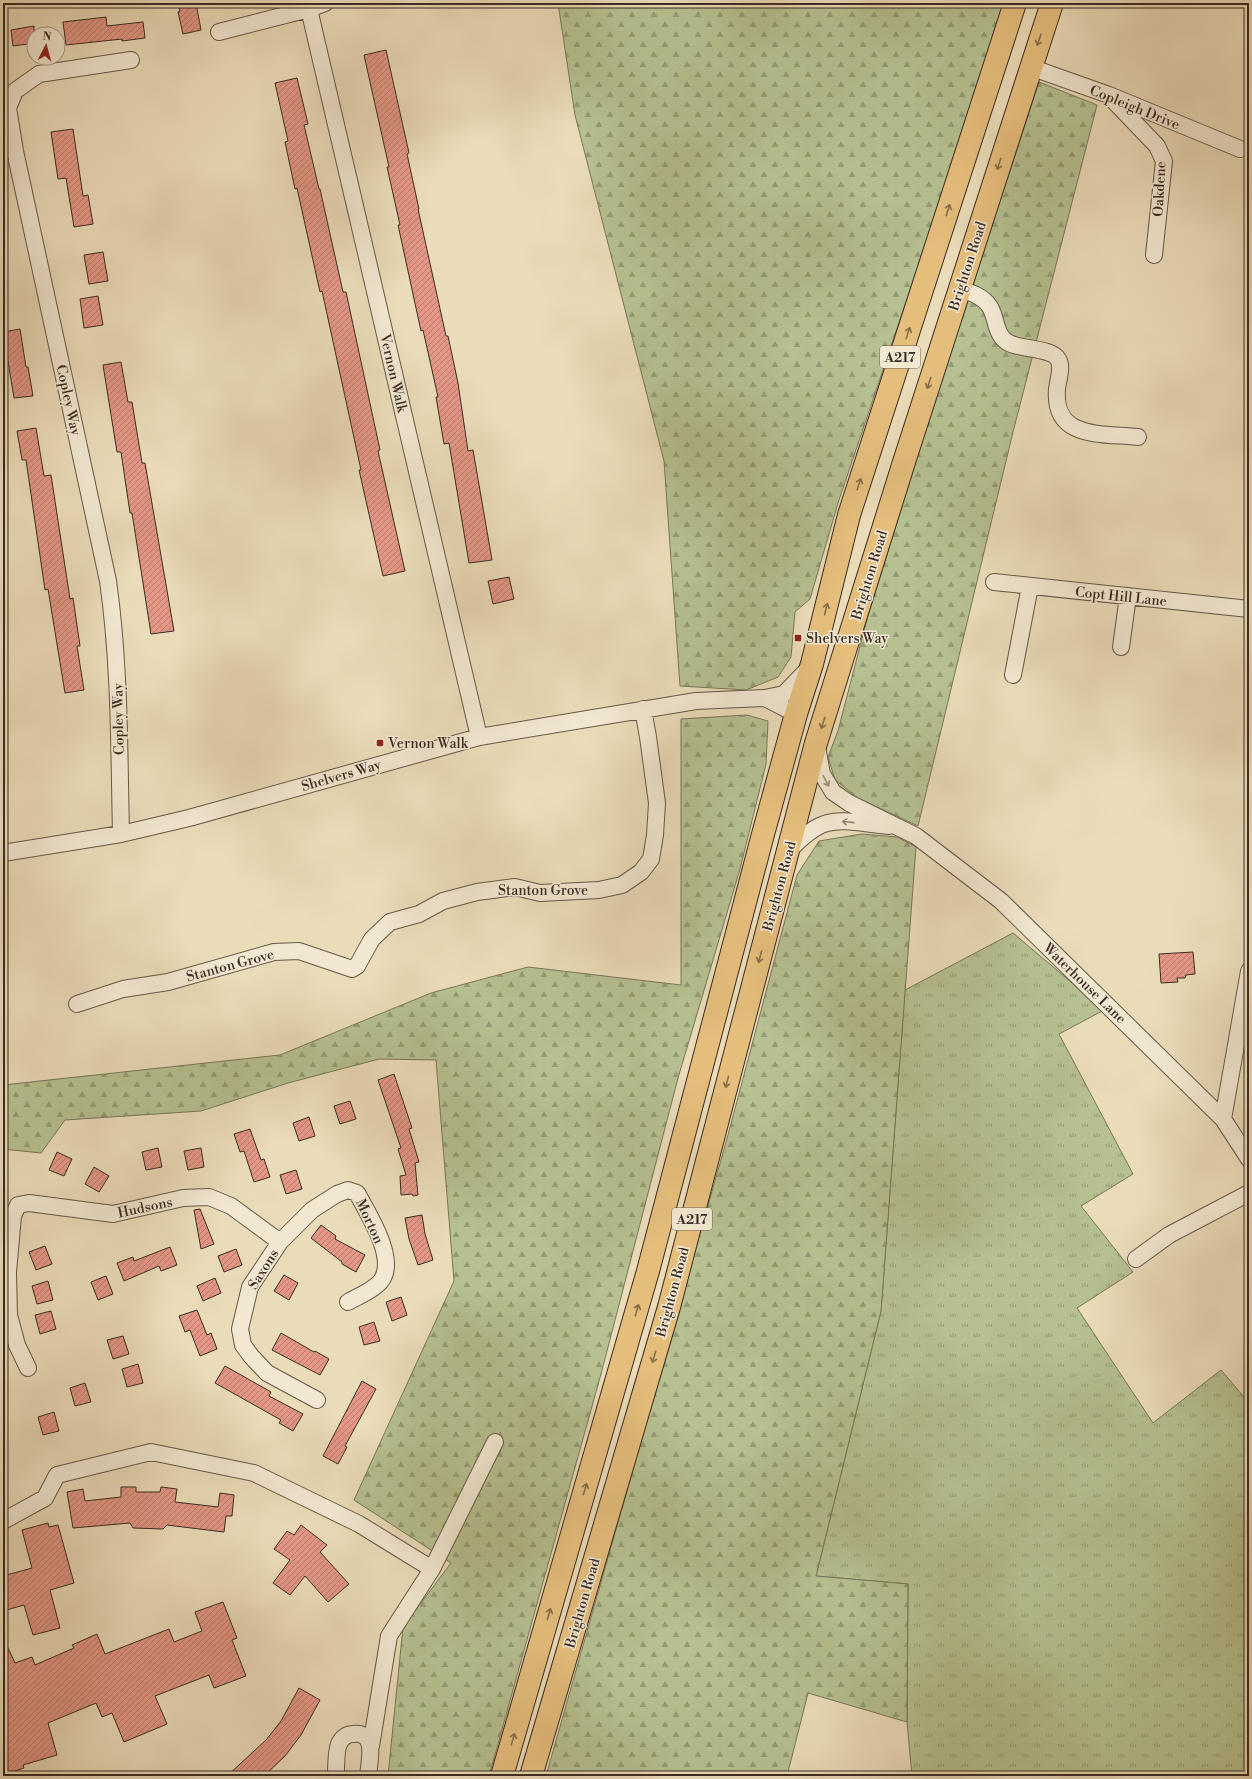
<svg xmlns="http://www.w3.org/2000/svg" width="1252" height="1779" font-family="'Libre Bodoni',serif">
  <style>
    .grass { fill: url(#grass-tufts); stroke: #78765a }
    .forest { fill: url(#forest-firs); stroke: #78765a }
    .building { fill: url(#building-hatch); stroke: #3a2c24 }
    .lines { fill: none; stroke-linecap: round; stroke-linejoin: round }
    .minor-casing { stroke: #665849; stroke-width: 18 }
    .highway-casing { stroke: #3a2c24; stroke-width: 24 }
    .minor { stroke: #f2e8d2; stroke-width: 16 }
    .highway { stroke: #e6be7c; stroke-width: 22 }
    .oneway { stroke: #876e4c }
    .oneway2 { stroke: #968a7b }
    .poi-dot { fill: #8f2418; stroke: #f2e8d2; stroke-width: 1.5 }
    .labels { text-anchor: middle; stroke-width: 3; stroke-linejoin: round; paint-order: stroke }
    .shield { fill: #f2e8d2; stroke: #716458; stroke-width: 1 }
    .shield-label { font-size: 13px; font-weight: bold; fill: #3a2c24 }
    .street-label { font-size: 14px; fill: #3a2c24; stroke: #f2e8d2 }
    .poi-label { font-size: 14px; fill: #3a2c24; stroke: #f2e8d2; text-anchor: start }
  </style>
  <defs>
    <pattern id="grass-tufts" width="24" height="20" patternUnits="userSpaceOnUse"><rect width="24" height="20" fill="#b6c090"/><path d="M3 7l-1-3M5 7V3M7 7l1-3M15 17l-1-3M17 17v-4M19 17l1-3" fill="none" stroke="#959c75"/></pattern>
    <pattern id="forest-firs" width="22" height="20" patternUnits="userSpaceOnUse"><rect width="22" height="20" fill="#b6c090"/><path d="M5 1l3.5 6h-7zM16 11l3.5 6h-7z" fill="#959c75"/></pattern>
    <pattern id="building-hatch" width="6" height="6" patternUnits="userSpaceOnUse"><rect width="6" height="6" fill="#e49785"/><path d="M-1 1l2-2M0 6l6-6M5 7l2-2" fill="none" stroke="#ba7b6d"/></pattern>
  </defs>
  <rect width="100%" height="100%" fill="#ebdcb9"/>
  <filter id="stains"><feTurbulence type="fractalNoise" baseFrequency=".005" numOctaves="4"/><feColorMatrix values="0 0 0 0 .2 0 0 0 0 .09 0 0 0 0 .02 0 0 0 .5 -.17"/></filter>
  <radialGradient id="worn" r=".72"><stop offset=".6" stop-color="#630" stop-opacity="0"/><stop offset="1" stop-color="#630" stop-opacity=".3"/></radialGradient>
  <!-- grass -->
  <path class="grass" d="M 1013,933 L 1104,1010 L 1059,1034 L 1133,1174 L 1081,1206 L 1133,1272 L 1077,1308 L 1153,1423 L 1221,1370 L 1249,1403 L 1249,1451 L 1247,1452 L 1249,1454 L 1249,1776 L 912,1776 L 907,1722 L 908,1584 L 816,1576 L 881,1311 L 905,990 Z"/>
  <!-- forest -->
  <path class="forest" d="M 558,3 L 1007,3 L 838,503 L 810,599 L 795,612 L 791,657 L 778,677 L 746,690 L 680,686 L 664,461 L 575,115 Z
    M 1039,82 L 1097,105 L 1013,432 L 918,826 L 858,798 L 835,780 L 828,757 L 838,731 L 867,619 L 933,406 Z
    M 747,715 L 768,721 L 766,764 L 740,869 L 678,1078 L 601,1374 L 489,1776 L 388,1776 L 403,1627 L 451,1563 L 354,1500 L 454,1281 L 436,1060 L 379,1059 L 288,1083 L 201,1111 L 65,1120 L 41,1153 L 3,1149 L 3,1085 L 280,1055 L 431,993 L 528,967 L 681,985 L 681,719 Z
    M 862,834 L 897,837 L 916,847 L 881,1311 L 816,1576 L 908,1584 L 907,1722 L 808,1693 L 787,1776 L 546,1776 L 728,1135 L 797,875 L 819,841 Z"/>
  <!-- building -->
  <path class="building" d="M 178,3 L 196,3 L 201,30 L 183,34 L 178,12 L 180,11 Z
    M 106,17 L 107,26 L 143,22 L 145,38 L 122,41 L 122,39 L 66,45 L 63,22 Z
    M 34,26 L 34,43 L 13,46 L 11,30 Z
    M 386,50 L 409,153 L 407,154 L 419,209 L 418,209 L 446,336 L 448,336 L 458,383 L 468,451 L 473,450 L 492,560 L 469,563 L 449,443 L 444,444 L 436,397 L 438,397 L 423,330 L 421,331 L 398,225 L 400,225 L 387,167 L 389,167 L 364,55 Z
    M 297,78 L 308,124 L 304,125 L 319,189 L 320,189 L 343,292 L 346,292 L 380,450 L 378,451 L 405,571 L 383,576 L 359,470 L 361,470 L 322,291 L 320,292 L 297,188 L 295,189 L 285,142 L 288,141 L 275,83 Z
    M 73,129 L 83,196 L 88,195 L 93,224 L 74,227 L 66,178 L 58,179 L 51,132 Z
    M 103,252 L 108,281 L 89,284 L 84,255 Z
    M 98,296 L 103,325 L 84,328 L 80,299 Z
    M 20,329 L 26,367 L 28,367 L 33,396 L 14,398 L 8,361 L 6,361 L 3,332 Z
    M 121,362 L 128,402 L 132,402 L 142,463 L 145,463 L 174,631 L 151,634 L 132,513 L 130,513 L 121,452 L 117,452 L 103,365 Z
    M 36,428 L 44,476 L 51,475 L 70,599 L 73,598 L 80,646 L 77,646 L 84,690 L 65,693 L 48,589 L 45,590 L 26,460 L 22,460 L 17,431 Z
    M 509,577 L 514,599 L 493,604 L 488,581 Z
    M 1193,952 L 1195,974 L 1186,975 L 1185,978 L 1177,978 L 1178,982 L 1161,983 L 1159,954 Z
    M 394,1074 L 412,1128 L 409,1129 L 419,1162 L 415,1163 L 418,1195 L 413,1196 L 412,1194 L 401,1195 L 400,1176 L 406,1175 L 398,1149 L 401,1148 L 378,1080 Z
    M 350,1101 L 356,1119 L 340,1124 L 334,1106 Z
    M 309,1117 L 315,1136 L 299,1141 L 293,1123 Z
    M 250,1129 L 261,1160 L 264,1159 L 270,1177 L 254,1182 L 244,1151 L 240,1152 L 234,1134 Z
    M 158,1148 L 162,1167 L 146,1170 L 142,1152 Z
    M 201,1148 L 204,1167 L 188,1170 L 184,1151 Z
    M 57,1152 L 72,1159 L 64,1176 L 49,1170 Z
    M 94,1167 L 109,1176 L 99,1192 L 85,1184 Z
    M 296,1170 L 302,1189 L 286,1194 L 280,1175 Z
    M 200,1209 L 214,1244 L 201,1249 L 194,1210 Z
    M 422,1215 L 425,1234 L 433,1260 L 418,1265 L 409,1239 L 405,1218 Z
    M 321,1225 L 336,1236 L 335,1239 L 365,1255 L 356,1272 L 342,1264 L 342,1262 L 311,1238 Z
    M 45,1246 L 52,1264 L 36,1270 L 29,1252 Z
    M 170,1247 L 177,1265 L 161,1271 L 159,1266 L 124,1281 L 117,1263 L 133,1257 L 134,1261 Z
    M 236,1249 L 242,1265 L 224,1272 L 218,1256 Z
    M 284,1275 L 298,1283 L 289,1300 L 274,1291 Z
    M 106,1276 L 113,1294 L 98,1300 L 91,1282 Z
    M 215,1278 L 221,1293 L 203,1301 L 197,1286 Z
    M 48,1281 L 53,1300 L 37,1304 L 32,1286 Z
    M 401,1297 L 407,1315 L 392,1321 L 386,1302 Z
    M 197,1310 L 207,1335 L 211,1333 L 217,1349 L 200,1356 L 190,1330 L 185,1332 L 179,1316 Z
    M 51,1311 L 56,1329 L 40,1334 L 35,1315 Z
    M 374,1322 L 380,1341 L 364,1345 L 359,1327 Z
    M 281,1333 L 314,1352 L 315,1351 L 329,1359 L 320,1375 L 272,1350 Z
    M 123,1336 L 129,1354 L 113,1359 L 107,1340 Z
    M 138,1364 L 143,1383 L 127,1387 L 122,1369 Z
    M 225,1366 L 271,1392 L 269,1396 L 303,1414 L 293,1431 L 279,1423 L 281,1420 L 215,1383 Z
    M 362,1381 L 376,1389 L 345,1446 L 347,1447 L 338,1464 L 323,1456 Z
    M 85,1383 L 91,1402 L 75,1406 L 70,1388 Z
    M 54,1412 L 59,1431 L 43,1435 L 38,1417 Z
    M 121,1487 L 136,1487 L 136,1492 L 160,1492 L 161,1487 L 177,1489 L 175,1502 L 218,1507 L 220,1493 L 234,1495 L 232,1516 L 226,1516 L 224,1532 L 167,1525 L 163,1529 L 133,1528 L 130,1523 L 73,1528 L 67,1492 L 83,1489 L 85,1501 L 121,1497 Z
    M 48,1523 L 49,1527 L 58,1525 L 74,1583 L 50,1590 L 60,1628 L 33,1635 L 24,1605 L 3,1611 L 3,1576 L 32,1568 L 22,1530 Z
    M 301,1525 L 327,1545 L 320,1552 L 349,1584 L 328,1602 L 305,1576 L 290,1595 L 273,1583 L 290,1560 L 274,1549 L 287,1531 L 294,1535 Z
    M 223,1602 L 237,1638 L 232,1640 L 246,1676 L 214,1688 L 209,1675 L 155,1696 L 167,1724 L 124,1742 L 112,1713 L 102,1717 L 96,1703 L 48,1723 L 57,1755 L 23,1765 L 24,1768 L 3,1775 L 3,1637 L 15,1663 L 32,1657 L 35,1665 L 74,1648 L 72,1645 L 97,1634 L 105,1654 L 169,1629 L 174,1642 L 202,1631 L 195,1612 Z
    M 299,1688 L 320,1700 L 301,1735 L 285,1756 L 264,1776 L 227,1776 L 266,1740 L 281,1721 Z"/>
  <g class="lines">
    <defs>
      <path id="minor" d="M 309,9 L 479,737
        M 219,32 L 309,9 L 325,3
        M 1030,67 L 1109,95 L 1240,149
        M 1112,99 L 1157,146 L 1164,161 L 1154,255
        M 959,289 C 970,292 983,296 990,307 C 997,319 995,334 1007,342 C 1019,350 1051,347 1058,359 C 1063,367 1058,380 1057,389 C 1053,440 1102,433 1138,437
        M 994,582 L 1249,609
        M 1121,647 L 1128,596
        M 1013,675 L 1030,586
        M 765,698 L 784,694 L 810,667
        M 817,747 L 822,774 L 833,792 L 849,803 L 916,836 L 1001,901 L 1223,1119 L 1249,1159
        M 121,834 C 119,750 120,665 108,581 L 15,151 L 8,108 L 15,91 L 39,74 L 131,60
        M 788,852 C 825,811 838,821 889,826
        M 3,853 L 121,834 L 189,818 L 479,737 L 696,701 L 765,698 L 796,714
        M 77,1004 L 123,989 L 168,982 L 274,952 L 299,951 L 352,969 L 357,966 L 372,939 L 390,922 L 419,914 L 443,901 L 477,892 L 515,887 L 540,893 L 599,890 L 622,885 L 641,872 L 651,859 L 655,835 L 657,803 L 648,737 L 643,709
        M 1223,1119 L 1249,971
        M 1136,1259 L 1169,1235 L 1249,1193
        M 28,1368 L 17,1345 L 9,1315 L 8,1272 L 13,1216 L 18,1205 L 29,1203 L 113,1214 L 183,1198 L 209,1197 L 231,1206 L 280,1242
        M 317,1400 L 267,1373 L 251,1356 L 243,1345 L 240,1329 L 250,1287 L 280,1242 L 312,1210 L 337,1194 L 348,1190 L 357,1193 C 368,1214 402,1265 377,1285 C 369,1292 357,1297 348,1302
        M 3,1521 L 45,1498 L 57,1475 L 151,1452 L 254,1473 L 359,1524 L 432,1569
        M 371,1746 L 389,1636 L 432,1569 L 495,1442
        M 336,1776 C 336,1768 336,1748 340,1742 C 343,1737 348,1734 353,1734 C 378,1731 369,1762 368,1776"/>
      <path id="highway" d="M 502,1776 L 648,1271 L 762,838 L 796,714 L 812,664 L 849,515 L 1015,3
        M 531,1776 L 669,1307 L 816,743 L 904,462 L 1052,3"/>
    </defs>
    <!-- minor casing -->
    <use href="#minor" class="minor-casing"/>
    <!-- highway casing -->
    <use href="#highway" class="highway-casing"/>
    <!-- minor -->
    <use href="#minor" class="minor"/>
    <!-- highway -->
    <use href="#highway" class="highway"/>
  </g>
  <!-- one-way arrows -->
  <defs><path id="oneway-shaft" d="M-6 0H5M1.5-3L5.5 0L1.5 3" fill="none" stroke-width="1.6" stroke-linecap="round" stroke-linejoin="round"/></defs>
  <g class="oneway">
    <use href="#oneway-shaft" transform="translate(1039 40) rotate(109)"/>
    <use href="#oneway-shaft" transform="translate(999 164) rotate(108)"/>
    <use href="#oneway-shaft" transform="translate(948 210) rotate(-72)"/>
    <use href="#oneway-shaft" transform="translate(908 333) rotate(-72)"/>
    <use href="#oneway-shaft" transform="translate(929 383) rotate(108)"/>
    <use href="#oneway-shaft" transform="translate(859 484) rotate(-72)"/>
    <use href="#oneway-shaft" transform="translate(826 609) rotate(-76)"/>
    <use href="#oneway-shaft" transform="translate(823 723) rotate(108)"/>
    <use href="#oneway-shaft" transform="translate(760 957) rotate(105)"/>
    <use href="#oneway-shaft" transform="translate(727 1082) rotate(105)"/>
    <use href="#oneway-shaft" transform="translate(637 1310) rotate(-74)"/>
    <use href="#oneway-shaft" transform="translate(654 1357) rotate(106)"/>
    <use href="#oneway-shaft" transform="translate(585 1489) rotate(-74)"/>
    <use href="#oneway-shaft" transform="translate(549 1614) rotate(-74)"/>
    <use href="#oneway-shaft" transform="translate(513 1739) rotate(-74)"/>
  </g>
  <g class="oneway2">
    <use href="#oneway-shaft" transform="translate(826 781) rotate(62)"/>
    <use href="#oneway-shaft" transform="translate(848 822) rotate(-174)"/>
  </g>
  <!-- markers -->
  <g class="poi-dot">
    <rect x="794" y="634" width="8" height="8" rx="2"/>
    <rect x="376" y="739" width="8" height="8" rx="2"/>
  </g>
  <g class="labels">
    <!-- shield labels -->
    <g class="shield">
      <rect x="880" y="346" width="40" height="22" rx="3"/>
      <rect x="672" y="1208" width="40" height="22" rx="3"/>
    </g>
    <g class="shield-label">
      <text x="900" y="362">A217</text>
      <text x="692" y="1224">A217</text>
    </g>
    <!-- street labels -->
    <g class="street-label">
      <text transform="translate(1135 107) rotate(22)" y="5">Copleigh Drive</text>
      <text transform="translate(1159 189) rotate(-87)" y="5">Oakdene</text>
      <text transform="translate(967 266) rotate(-72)" y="5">Brighton Road</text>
      <text transform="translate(394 373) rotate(77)" y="5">Vernon Walk</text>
      <text transform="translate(69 400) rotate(78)" y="5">Copley Way</text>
      <text transform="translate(869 575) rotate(-73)" y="5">Brighton Road</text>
      <text transform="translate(1121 596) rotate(6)" y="5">Copt Hill Lane</text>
      <text transform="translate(118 719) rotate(-91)" y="5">Copley Way</text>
      <text transform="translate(341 775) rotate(-16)" y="5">Shelvers Way</text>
      <text transform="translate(779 886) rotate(-75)" y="5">Brighton Road</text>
      <text x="543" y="895">Stanton Grove</text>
      <text transform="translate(230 965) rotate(-15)" y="5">Stanton Grove</text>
      <text transform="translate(1085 983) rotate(44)" y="5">Waterhouse Lane</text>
      <text transform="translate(145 1207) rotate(-12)" y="5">Hudsons</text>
      <text transform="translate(370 1221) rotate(65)" y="5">Morton</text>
      <text transform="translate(263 1269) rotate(-58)" y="5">Saxons</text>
      <text transform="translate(672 1292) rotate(-75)" y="5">Brighton Road</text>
      <text transform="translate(582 1603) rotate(-74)" y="5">Brighton Road</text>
    </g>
    <!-- poi labels -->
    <g class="poi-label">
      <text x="806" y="643">Shelvers Way</text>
      <text x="388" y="748">Vernon Walk</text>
    </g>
  </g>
  <!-- margin -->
  <rect width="1252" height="1779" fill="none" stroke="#ebdcb9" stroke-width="16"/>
  <rect x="4" y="4" width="1244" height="1771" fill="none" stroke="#3a2c24" stroke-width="2"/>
  <rect x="8" y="8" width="1236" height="1763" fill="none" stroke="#3a2c24"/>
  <!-- north arrow -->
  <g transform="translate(46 46) rotate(6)"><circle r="19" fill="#f2e8d2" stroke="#a89d8c"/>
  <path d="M0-3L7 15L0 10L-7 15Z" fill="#8f2418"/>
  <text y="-6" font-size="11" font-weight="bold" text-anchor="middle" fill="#3a2c24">N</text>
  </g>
  <rect width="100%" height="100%" filter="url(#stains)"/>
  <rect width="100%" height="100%" fill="url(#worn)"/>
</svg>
